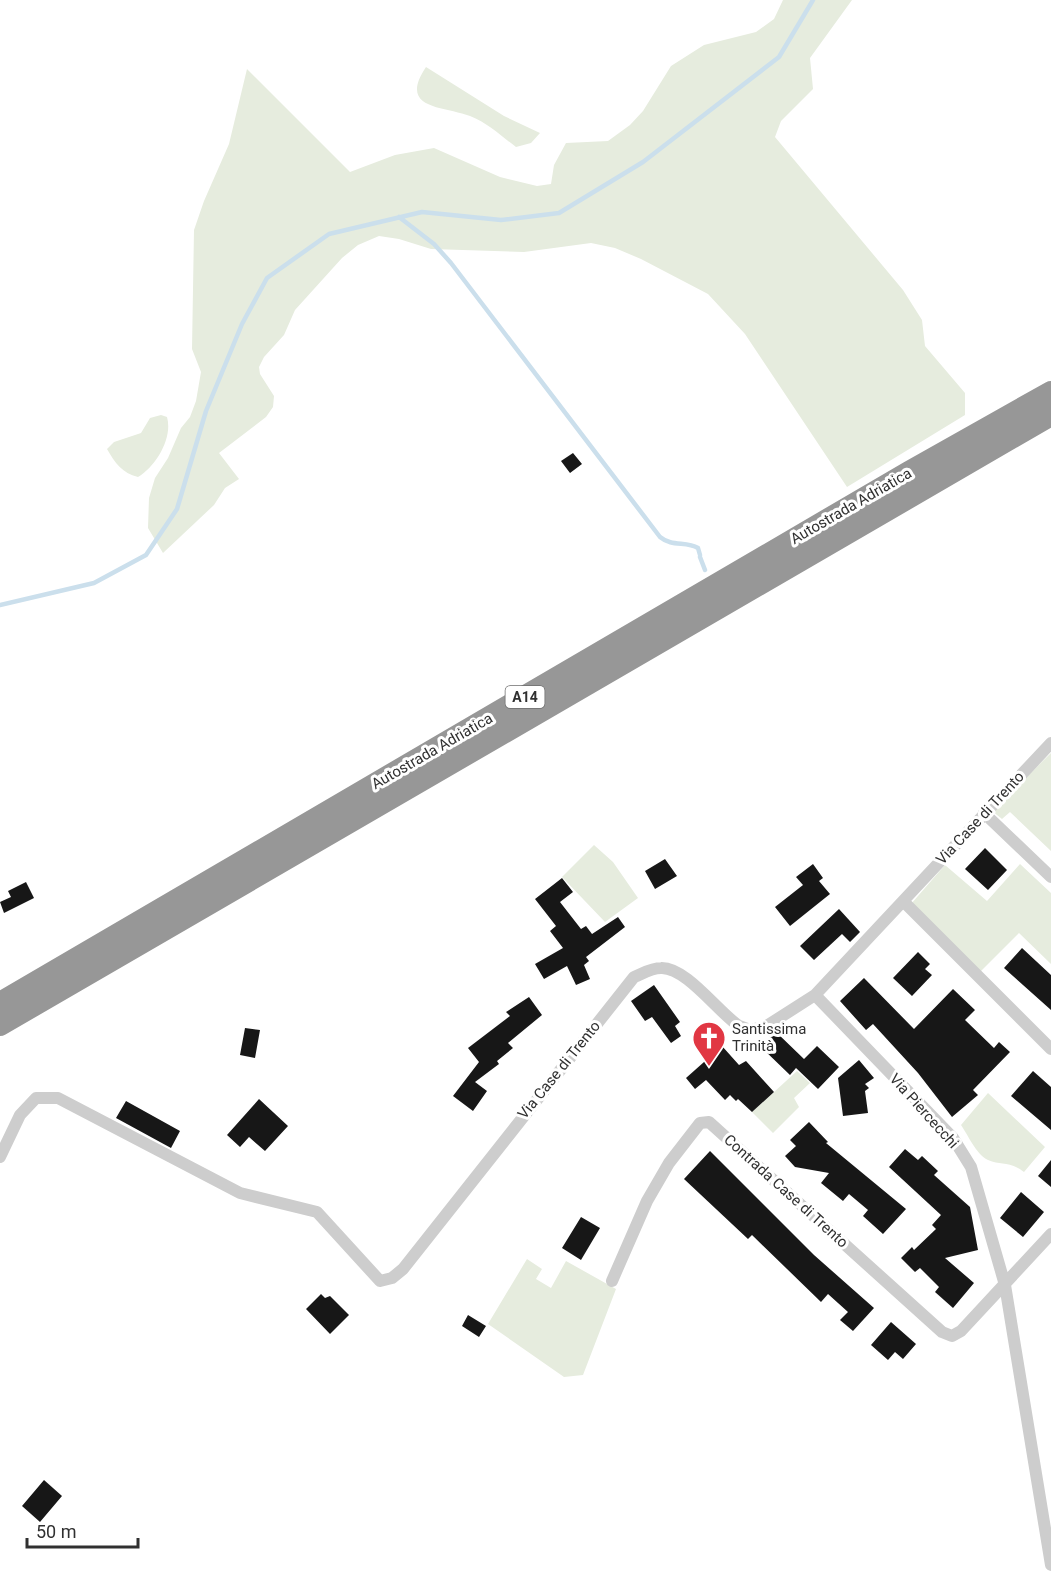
<svg xmlns="http://www.w3.org/2000/svg" width="1051" height="1574" font-family="Roboto,sans-serif">
  <style>
    .green { fill: #e6ecde }
    .lines { fill: none; stroke-linecap: round; stroke-linejoin: round }
    .stream { stroke: #cbdfec; stroke-width: 4.5 }
    .building { fill: #171717 }
    .minor { stroke: #cdcdcd; stroke-width: 12 }
    .motorway { stroke: #979797; stroke-width: 22 }
    .labels { text-anchor: middle; stroke-width: 6; stroke-linejoin: round; paint-order: stroke }
    .shield { fill: #fff; stroke: #6e6e6e; stroke-width: 1.5 }
    .shield-label { font-size: 14px; font-weight: bold; fill: #303030 }
    .street-label { font-size: 15px; fill: #303030; stroke: #fff }
    .poi-label { font-size: 15px; fill: #303030; stroke: #fff; text-anchor: start }
  </style>
  <rect width="100%" height="100%" fill="#fff"/>
  <!-- green -->
  <path class="green" d="M 783,0 L 852,0 L 810,58 L 813,89 L 781,121 L 775,137 L 903,290 L 922,320 L 925,346 L 965,393 L 965,415 L 847,487 L 745,334 L 708,294 L 641,259 L 615,248 L 591,243 L 524,252 L 431,249 L 399,239 L 379,236 L 358,245 L 342,258 L 295,310 L 284,335 L 264,357 L 259,367 L 260,374 L 274,396 L 273,407 L 266,417 L 219,453 L 239,479 L 225,488 L 214,505 L 163,553 L 148,528 L 149,498 L 155,478 L 168,458 L 181,428 L 190,417 L 196,401 L 201,372 L 192,349 L 194,230 L 204,201 L 229,144 L 247,69 L 350,172 L 395,155 L 434,148 L 500,177 L 537,186 L 551,184 L 554,165 L 566,143 L 608,141 L 630,125 L 643,111 L 671,66 L 704,45 L 756,32 L 774,19 Z
    M 426,67 L 504,116 L 540,133 L 531,143 L 516,147 C 501,136 488,123 470,116 C 445,106 397,110 426,67 Z
    M 161,415 L 167,417 C 173,438 156,466 138,477 C 122,473 115,463 107,449 L 114,442 L 141,433 L 150,418 Z
    M 1051,753 L 1051,851 L 1010,812 L 1002,819 L 992,811 Z
    M 594,845 L 613,862 L 638,898 L 605,922 L 562,877 Z
    M 1020,864 L 1051,893 L 1051,964 L 1019,933 L 980,972 L 911,904 L 945,865 L 987,901 Z
    M 797,1071 L 810,1083 L 794,1098 L 799,1107 L 773,1133 L 752,1112 Z
    M 988,1093 L 1045,1147 L 1024,1172 C 1008,1160 1001,1166 988,1160 C 976,1154 968,1135 961,1125 Z
    M 527,1259 L 542,1269 L 536,1279 L 551,1288 L 566,1261 L 616,1289 L 583,1375 L 564,1377 L 488,1324 Z"/>
  <g class="lines">
    <!-- stream -->
    <path class="stream" d="M 399,217 L 434,244 L 451,263 L 660,537 C 672,547 686,541 698,548 L 700,555
      M 700,557 L 705,570
      M 0,605 L 94,583 L 146,555 L 177,509 L 206,411 L 242,324 L 267,278 L 329,234 L 422,212 L 501,220 L 559,213 L 643,162 L 779,57 L 813,0"/>
  </g>
  <!-- building -->
  <path class="building" d="M 573,453 L 582,464 L 570,473 L 561,461 Z
    M 985,848 L 1007,870 L 988,890 L 965,869 Z
    M 665,859 L 677,876 L 655,889 L 645,871 Z
    M 813,864 L 823,878 L 819,881 L 830,894 L 790,926 L 775,907 L 803,885 L 796,877 Z
    M 562,878 L 573,892 L 560,902 L 581,929 L 586,926 L 592,934 L 618,917 L 625,927 L 586,957 L 589,961 L 584,965 L 590,979 L 576,985 L 567,966 L 544,979 L 535,964 L 563,948 L 550,931 L 556,926 L 535,899 Z
    M 26,882 L 34,898 L 4,913 L 0,902 L 11,897 L 8,891 Z
    M 839,909 L 860,932 L 850,942 L 842,934 L 814,960 L 800,946 Z
    M 1022,948 L 1051,975 L 1051,1010 L 1004,968 Z
    M 918,952 L 930,964 L 925,969 L 932,975 L 912,996 L 893,978 Z
    M 864,978 L 914,1029 L 953,989 L 975,1010 L 965,1020 L 994,1048 L 999,1042 L 1010,1052 L 973,1090 L 978,1095 L 952,1117 L 918,1073 L 873,1024 L 866,1030 L 840,1001 Z
    M 654,985 L 680,1022 L 675,1026 L 681,1036 L 671,1043 L 652,1017 L 645,1021 L 631,1001 Z
    M 529,997 L 542,1015 L 508,1043 L 513,1048 L 497,1061 L 499,1064 L 475,1082 L 487,1091 L 473,1111 L 453,1096 L 479,1062 L 468,1048 L 510,1016 L 506,1012 Z
    M 245,1028 L 260,1030 L 255,1058 L 240,1055 Z
    M 775,1031 L 804,1059 L 817,1046 L 839,1067 L 818,1089 L 796,1068 L 790,1075 L 760,1046 Z
    M 722,1046 L 739,1065 L 746,1061 L 774,1092 L 752,1112 L 738,1099 L 736,1101 L 730,1095 L 725,1100 L 706,1080 L 695,1089 L 686,1078 Z
    M 859,1060 L 874,1078 L 865,1084 L 869,1088 L 865,1091 L 868,1113 L 843,1116 L 838,1078 Z
    M 1033,1071 L 1051,1087 L 1051,1130 L 1011,1096 Z
    M 259,1099 L 288,1126 L 265,1151 L 249,1137 L 240,1147 L 227,1135 Z
    M 126,1101 L 180,1131 L 171,1148 L 116,1118 Z
    M 809,1122 L 828,1142 L 826,1143 L 906,1209 L 883,1234 L 863,1216 L 868,1210 L 849,1194 L 843,1201 L 821,1183 L 829,1173 L 795,1167 L 785,1156 L 796,1146 L 790,1140 Z
    M 905,1149 L 918,1160 L 922,1156 L 938,1171 L 934,1175 L 970,1207 L 978,1250 L 945,1258 L 974,1283 L 953,1308 L 935,1292 L 939,1287 L 920,1268 L 915,1272 L 901,1258 L 912,1247 L 914,1250 L 936,1229 L 932,1225 L 941,1215 L 889,1167 Z
    M 710,1151 L 814,1255 L 874,1308 L 853,1331 L 840,1320 L 848,1312 L 828,1294 L 821,1302 L 752,1235 L 748,1239 L 684,1179 Z
    M 1051,1160 L 1051,1187 L 1038,1176 Z
    M 1021,1192 L 1044,1212 L 1023,1237 L 1000,1218 Z
    M 581,1217 L 600,1228 L 581,1260 L 562,1248 Z
    M 321,1294 L 325,1298 L 330,1296 L 349,1315 L 330,1334 L 306,1309 Z
    M 468,1315 L 486,1326 L 479,1337 L 462,1326 Z
    M 891,1322 L 916,1344 L 903,1359 L 895,1352 L 888,1360 L 871,1345 Z
    M 44,1480 L 62,1496 L 40,1522 L 22,1506 Z"/>
  <g class="lines">
    <!-- minor -->
    <path class="minor" d="M 984,813 L 1051,877
      M 903,901 L 1051,1049
      M 815,995 L 953,1138 L 971,1167 L 1005,1285 L 1051,1565
      M 0,1157 L 20,1115 L 36,1098 L 58,1098 L 240,1193 L 317,1212 L 380,1281 L 392,1278 L 403,1269 L 634,977 C 642,974 651,968 661,968 C 686,967 718,1012 739,1026 L 750,1030 L 765,1027 L 815,995 L 1051,743
      M 612,1281 L 647,1201 L 669,1163 L 700,1123 L 709,1122 L 942,1332 L 952,1336 L 961,1331 L 1051,1234"/>
    <!-- motorway -->
    <path class="motorway" d="M 0,1003 L 909,472 L 1051,392
      M 0,1025 L 1051,415"/>
  </g>
  <!-- icons -->
  <defs>
    <symbol id="church-pin" viewBox="-11 -11 22 30"><path d="M0 17L-7.5 6A9.5 9.5 0 1 1 7.5 6Z" fill="#e13743" stroke="#fff"/><path d="M-1.2-6h2.4v3.5h3.3v2.4h-3.3V6h-2.4V-.1h-3.3v-2.4h3.3Z" fill="#fff"/></symbol>
  </defs>
  <g fill-rule="evenodd">
    <use href="#church-pin" x="690" y="1019" width="38" height="52"/>
  </g>
  <g class="labels">
    <!-- shield labels -->
    <rect class="shield" x="505.5" y="686" width="39" height="22" rx="4.5"/>
    <g class="shield-label">
      <text x="525" y="702">A14</text>
    </g>
    <!-- street labels -->
    <g class="street-label">
      <text transform="translate(851 506) rotate(-30)" y="5">Autostrada Adriatica</text>
      <text transform="translate(432 751) rotate(-30)" y="5">Autostrada Adriatica</text>
      <text transform="translate(980 818) rotate(-47)" y="5">Via Case di Trento</text>
      <text transform="translate(559 1070) rotate(-51)" y="5">Via Case di Trento</text>
      <text transform="translate(924 1111) rotate(48)" y="5">Via Piercecchi</text>
      <text transform="translate(786 1191) rotate(42)" y="5">Contrada Case di Trento</text>
    </g>
    <!-- poi labels -->
    <g class="poi-label">
      <text x="732" y="1034">Santissima<tspan x="732" dy="17">Trinità</tspan></text>
    </g>
  </g>
  <!-- scale -->
  <path d="M27 1538v9h111v-9" fill="none" stroke="#303030" stroke-width="3"/>
  <text x="36" y="1538" font-size="18" fill="#303030" stroke="#ffffff" stroke-width="4.5" paint-order="stroke">50 m</text>
</svg>
